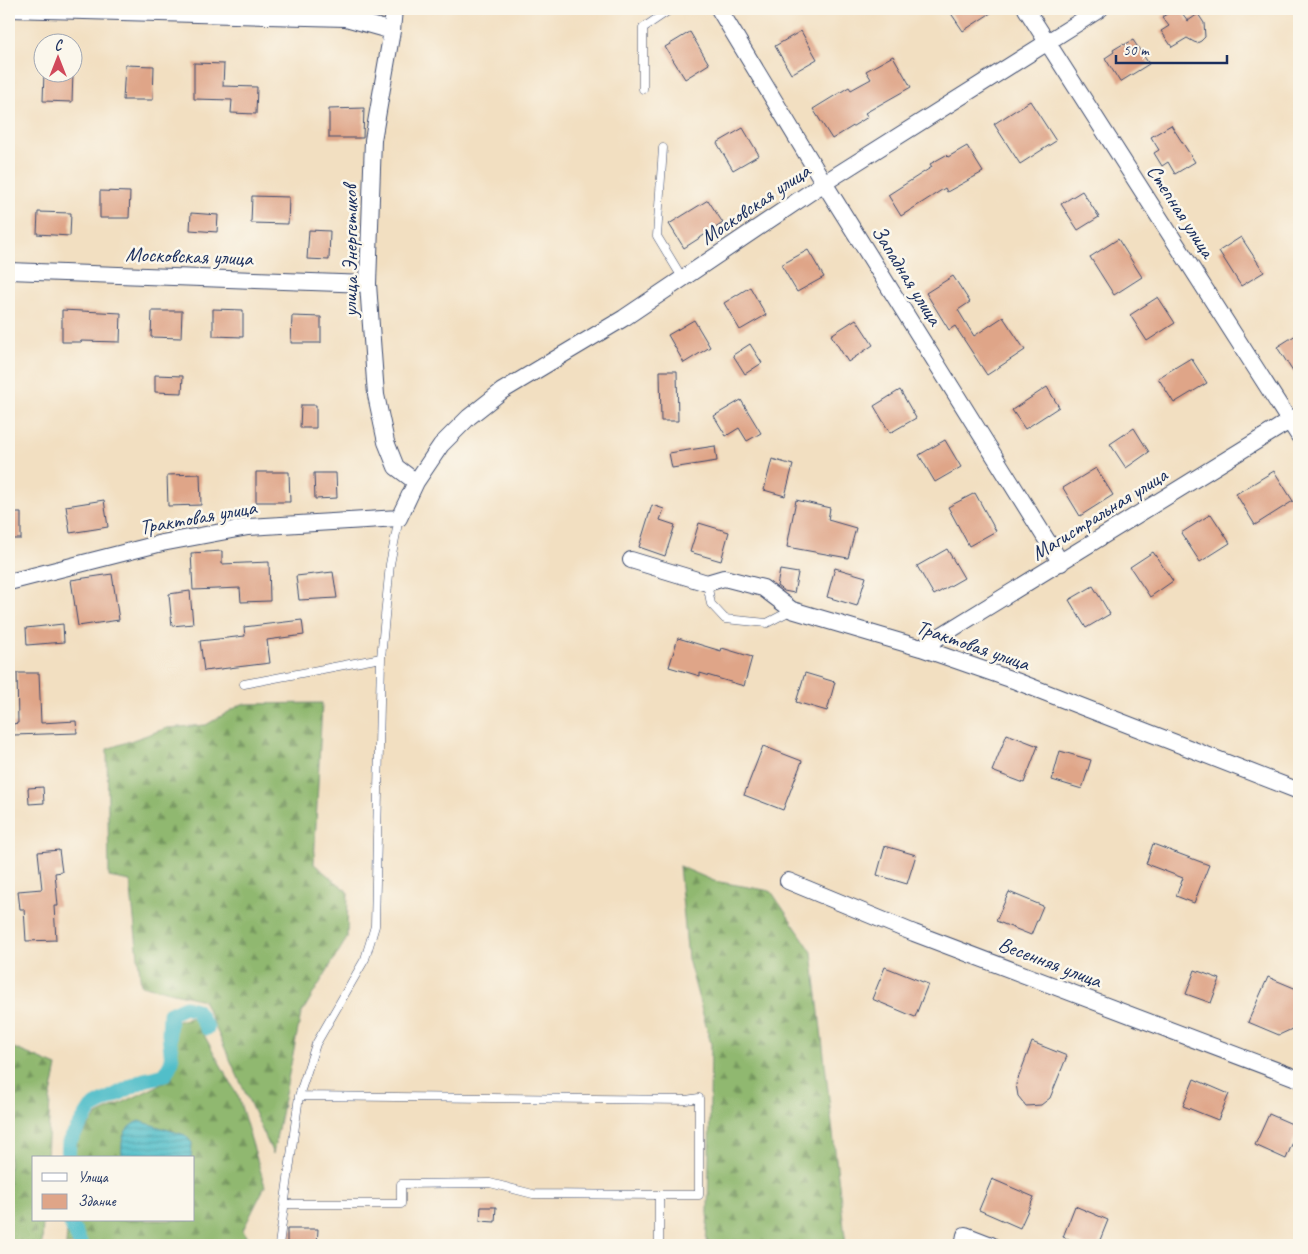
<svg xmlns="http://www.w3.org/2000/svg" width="1308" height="1254" font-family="Caveat,sans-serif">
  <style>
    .forest { fill: url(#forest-firs); stroke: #567466 }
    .water { fill: url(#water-rules); stroke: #367694 }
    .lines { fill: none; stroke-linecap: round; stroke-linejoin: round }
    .canal { stroke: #51bec9; stroke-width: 15 }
    .building { fill: #dfa588 }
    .lane-casing { stroke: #3b496d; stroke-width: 9 }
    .street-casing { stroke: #3b496d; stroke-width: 18 }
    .lane { stroke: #fff; stroke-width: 8 }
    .street { stroke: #fff; stroke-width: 16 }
    .labels { text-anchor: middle; stroke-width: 5; stroke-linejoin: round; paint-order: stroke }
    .street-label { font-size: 21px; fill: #1b2f5e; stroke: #fbf7ec }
  </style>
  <defs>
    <pattern id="forest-firs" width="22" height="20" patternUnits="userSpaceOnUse" patternTransform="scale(1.25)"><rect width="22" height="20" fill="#90b86f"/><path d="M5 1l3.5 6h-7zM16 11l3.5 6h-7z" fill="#75965e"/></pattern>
    <pattern id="water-rules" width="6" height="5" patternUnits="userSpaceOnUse" patternTransform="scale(1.25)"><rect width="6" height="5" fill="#51bec9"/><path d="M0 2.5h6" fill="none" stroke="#429ba6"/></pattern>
  </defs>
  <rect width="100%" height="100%" fill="#fbf7ec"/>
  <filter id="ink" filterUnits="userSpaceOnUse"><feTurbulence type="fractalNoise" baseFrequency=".02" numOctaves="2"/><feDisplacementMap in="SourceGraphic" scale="10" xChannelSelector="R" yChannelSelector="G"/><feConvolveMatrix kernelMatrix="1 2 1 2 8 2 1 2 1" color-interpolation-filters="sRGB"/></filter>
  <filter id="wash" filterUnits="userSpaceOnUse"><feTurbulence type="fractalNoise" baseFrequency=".0096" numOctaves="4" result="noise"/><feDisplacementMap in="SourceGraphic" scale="20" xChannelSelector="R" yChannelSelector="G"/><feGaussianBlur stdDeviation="1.12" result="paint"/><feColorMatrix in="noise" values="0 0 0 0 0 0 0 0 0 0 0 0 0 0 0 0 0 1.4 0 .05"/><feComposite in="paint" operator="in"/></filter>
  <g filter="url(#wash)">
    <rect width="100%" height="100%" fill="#f2dfc1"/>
    <!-- forest -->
    <path class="forest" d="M 322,703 L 314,864 L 348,892 L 347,938 L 301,1014 L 273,1154 L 203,1000 L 141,985 L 130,881 L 109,877 L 107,749 L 167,728 L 206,725 L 242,704 Z
      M 679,866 L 714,881 L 771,891 L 812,952 L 846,1245 L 706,1245 L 708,1211 L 711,1044 L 688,959 Z
      M 194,1017 L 238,1096 L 265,1186 L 243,1230 L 250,1245 L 66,1245 L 68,1220 L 194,1220 L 194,1158 L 72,1158 L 73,1147 L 97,1115 L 172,1079 L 175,1022 Z
      M 9,1046 L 57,1066 L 50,1100 L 47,1158 L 34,1158 L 34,1220 L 43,1220 L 42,1245 L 9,1245 Z"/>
    <!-- water -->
    <path class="water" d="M 139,1121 L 185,1135 L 192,1143 L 191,1158 L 122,1158 C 121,1140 122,1128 139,1121 Z"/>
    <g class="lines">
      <!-- canal -->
      <path class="canal" d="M 68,1158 L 69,1142 L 91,1108 L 144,1080 L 165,1075 L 172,1061 L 169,1034 L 170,1014 L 185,1007 L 196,1010 L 207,1028
        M 69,1220 L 81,1245"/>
    </g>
    <g id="blocks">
      <!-- building -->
      <path class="building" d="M 948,9 L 997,9 L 963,31 Z
        M 1175,9 L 1179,9 L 1188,21 L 1198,14 L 1204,23 L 1205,37 L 1201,41 L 1197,43 L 1194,42 L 1187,38 L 1172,47 L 1161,31 L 1169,26 L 1162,17 Z
        M 801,31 L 817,59 L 791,74 L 775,46 Z
        M 690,32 L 709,64 L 685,79 L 665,47 Z
        M 1133,40 L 1149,64 L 1120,82 L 1105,58 L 1114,52 L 1113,50 L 1123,44 L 1124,45 Z
        M 893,56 L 911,87 L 865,113 L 868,117 L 832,139 L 813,109 L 849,87 L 851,90 L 871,79 L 866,71 Z
        M 194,63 L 224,64 L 223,86 L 257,87 L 256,114 L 231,113 L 232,100 L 194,99 Z
        M 125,65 L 154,66 L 153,100 L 123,100 Z
        M 44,72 L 73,72 L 72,102 L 43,101 Z
        M 1030,101 L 1056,141 L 1020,164 L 994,124 Z
        M 364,108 L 363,138 L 329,138 L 329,109 Z
        M 1171,125 L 1195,162 L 1175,174 L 1168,162 L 1162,166 L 1154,153 L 1159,150 L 1151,137 Z
        M 743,128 L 759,155 L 733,170 L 717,143 Z
        M 967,146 L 983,172 L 947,192 L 945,188 L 901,216 L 888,195 L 932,167 L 930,164 L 946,155 L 948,157 Z
        M 100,191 L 130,192 L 129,218 L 100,218 Z
        M 1082,191 L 1099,217 L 1078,230 L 1061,204 Z
        M 252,196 L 289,197 L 288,224 L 251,223 Z
        M 708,200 L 723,223 L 684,248 L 669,224 Z
        M 38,212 L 71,213 L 70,236 L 37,234 Z
        M 191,213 L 218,215 L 217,232 L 190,230 Z
        M 309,230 L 330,231 L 329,260 L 307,259 Z
        M 1241,237 L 1264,272 L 1241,286 L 1219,251 Z
        M 1118,239 L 1142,277 L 1114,295 L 1090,257 Z
        M 808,250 L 824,277 L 797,292 L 781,265 Z
        M 953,276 L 970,302 L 958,310 L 974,336 L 1003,317 L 1025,350 L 987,375 L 955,326 L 949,330 L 926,293 Z
        M 750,287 L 766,315 L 740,330 L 724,303 Z
        M 1158,297 L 1175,323 L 1147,341 L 1130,315 Z
        M 213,309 L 243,310 L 243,337 L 213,336 Z
        M 62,310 L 121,313 L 120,342 L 81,341 L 81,342 L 62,342 Z
        M 152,311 L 182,311 L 181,338 L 151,337 Z
        M 292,316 L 321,317 L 321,343 L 291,343 Z
        M 856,319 L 873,345 L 848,362 L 831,335 Z
        M 694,320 L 710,347 L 684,363 L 668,335 Z
        M 1299,333 L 1299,381 L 1277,347 Z
        M 750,344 L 762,363 L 745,374 L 733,355 Z
        M 1191,358 L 1207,383 L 1174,403 L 1158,378 Z
        M 660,371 L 677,371 L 678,421 L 661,421 Z
        M 155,375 L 183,376 L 182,393 L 155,392 Z
        M 1047,387 L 1059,407 L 1025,429 L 1012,410 Z
        M 900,390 L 916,418 L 890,433 L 874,406 Z
        M 741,400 L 761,433 L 747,441 L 739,428 L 726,436 L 714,416 Z
        M 301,405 L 316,405 L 316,428 L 300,428 Z
        M 1134,428 L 1149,452 L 1126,468 L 1110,444 Z
        M 945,440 L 961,467 L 935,482 L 919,455 Z
        M 715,446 L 717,461 L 672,468 L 669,453 Z
        M 772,459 L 793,465 L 785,496 L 764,490 Z
        M 1096,468 L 1113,495 L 1080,516 L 1063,488 Z
        M 1274,471 L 1293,501 L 1255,525 L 1236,494 Z
        M 256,472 L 289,472 L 290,502 L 256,502 Z
        M 314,473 L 336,473 L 337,498 L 315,499 Z
        M 200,474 L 201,505 L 168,506 L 167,475 Z
        M 975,493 L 996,531 L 969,546 L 948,507 Z
        M 104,500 L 108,527 L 70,533 L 66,506 Z
        M 796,500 L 830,508 L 828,520 L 856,528 L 848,558 L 787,547 Z
        M 652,505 L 664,509 L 660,520 L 675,525 L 665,556 L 639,547 Z
        M 9,513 L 21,513 L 21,539 L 9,539 Z
        M 1211,514 L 1230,543 L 1200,562 L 1181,533 Z
        M 699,523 L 729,532 L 721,561 L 690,552 Z
        M 947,549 L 964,578 L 934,595 L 917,566 Z
        M 222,551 L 222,564 L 269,562 L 270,601 L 241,602 L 240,588 L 193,590 L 191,553 Z
        M 1153,552 L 1173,581 L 1150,597 L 1130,567 Z
        M 835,568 L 866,577 L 857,606 L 827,597 Z
        M 780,570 L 798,573 L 794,593 L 784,591 L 777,586 Z
        M 333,572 L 337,598 L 299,600 L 296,576 Z
        M 112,574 L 119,620 L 78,626 L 71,580 Z
        M 1093,586 L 1110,614 L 1086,628 L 1069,600 Z
        M 190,591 L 193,624 L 172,626 L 169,594 Z
        M 302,620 L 304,635 L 267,640 L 270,663 L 204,671 L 200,641 L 245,636 L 244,627 Z
        M 63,624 L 64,642 L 27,645 L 26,628 Z
        M 678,638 L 721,651 L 722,648 L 752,657 L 744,686 L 700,673 L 700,676 L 669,667 Z
        M 17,673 L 39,673 L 41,723 L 76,721 L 77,733 L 13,735 L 13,724 L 18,723 Z
        M 805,673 L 835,682 L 827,711 L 796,702 Z
        M 1007,734 L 1038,746 L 1024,783 L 992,771 Z
        M 763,746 L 802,761 L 783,810 L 744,795 Z
        M 1060,751 L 1091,760 L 1082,789 L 1052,780 Z
        M 43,787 L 44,803 L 29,804 L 28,788 Z
        M 1153,844 L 1209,865 L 1194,903 L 1176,896 L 1183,878 L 1146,864 Z
        M 885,846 L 916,855 L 907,884 L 877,875 Z
        M 59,850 L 62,872 L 55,873 L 58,906 L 54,906 L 56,940 L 26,941 L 24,909 L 20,909 L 18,891 L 42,889 L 38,852 Z
        M 1009,892 L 1043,906 L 1031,935 L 996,921 Z
        M 885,967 L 928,984 L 915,1017 L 872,999 Z
        M 1195,970 L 1220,979 L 1211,1003 L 1186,994 Z
        M 1268,977 L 1299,990 L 1299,1011 L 1292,1029 L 1279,1035 L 1248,1022 Z
        M 1032,1042 L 1067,1056 L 1050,1098 L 1041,1105 L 1026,1106 L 1018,1096 L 1016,1084 Z
        M 1194,1079 L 1229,1094 L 1218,1120 L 1183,1106 Z
        M 1269,1114 L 1299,1127 L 1286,1159 L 1255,1145 Z
        M 992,1179 L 1034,1197 L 1020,1228 L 979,1210 Z
        M 1075,1206 L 1108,1220 L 1098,1245 L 1084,1245 L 1063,1237 Z
        M 481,1207 L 496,1207 L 495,1222 L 480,1221 Z
        M 287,1229 L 318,1229 L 317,1245 L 287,1245 Z"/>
    </g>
  </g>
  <g filter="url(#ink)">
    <use href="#blocks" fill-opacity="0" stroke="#3b496d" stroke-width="1"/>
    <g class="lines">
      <defs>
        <path id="lane" d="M 643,89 L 643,28 L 671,9
          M 663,148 L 657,236 L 683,279
          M 707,583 L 711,604 L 725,619 L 767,623 L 792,610
          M 244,684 L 381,658
          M 299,1096 L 686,1100 L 699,1098 L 699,1195 L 659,1195 L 659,1245
          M 284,1204 L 401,1204 L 401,1184 L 490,1183 L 533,1194 L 659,1195
          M 279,1245 L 299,1096 L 316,1044 L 365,959 L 375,926 L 381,658 L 390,564 L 399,518"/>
        <path id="street" d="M 9,9 L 346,18 L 392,31
          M 394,9 L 392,31 L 373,140 L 368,284 L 376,395 L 386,442 L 396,467 L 416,482
          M 719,9 L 824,183 L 1061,563
          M 1026,9 L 1299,436
          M 9,271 L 368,284
          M 631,560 L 707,583 L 724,578 L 763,588 L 792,610 L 921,648 L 1016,681 L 1299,791
          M 9,582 L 162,543 L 248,527 L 399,518 L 416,482 L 441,445 L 469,417 L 502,391 L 624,318 L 824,183 L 1100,9
          M 921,648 L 1299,415
          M 788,881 L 914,933 L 1299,1079
          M 963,1245 L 965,1235 L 991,1245"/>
      </defs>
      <!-- lane casing -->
      <use href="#lane" class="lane-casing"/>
      <!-- street casing -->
      <use href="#street" class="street-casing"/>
      <!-- lane -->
      <use href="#lane" class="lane"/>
      <!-- street -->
      <use href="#street" class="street"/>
    </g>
  </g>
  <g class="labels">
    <!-- street labels -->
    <g class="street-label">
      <text transform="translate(755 204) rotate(-34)" y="7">Московская улица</text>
      <text transform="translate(1181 211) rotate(57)" y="7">Степная улица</text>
      <text transform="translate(350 251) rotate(-90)" y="7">улица Энергетиков</text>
      <text transform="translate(189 256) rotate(2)" y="7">Московская улица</text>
      <text transform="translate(907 275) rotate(58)" y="7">Западная улица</text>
      <text transform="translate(1099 514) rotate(-32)" y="7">Магистральная улица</text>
      <text transform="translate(198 517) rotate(-10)" y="7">Трактовая улица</text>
      <text transform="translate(973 645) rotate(19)" y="7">Трактовая улица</text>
      <text transform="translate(1050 962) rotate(21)" y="7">Весенняя улица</text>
    </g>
  </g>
  <!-- margin -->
  <rect width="1308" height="1254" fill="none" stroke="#fbf7ec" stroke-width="30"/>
  <!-- legend -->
  <rect x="32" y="1156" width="162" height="65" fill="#fbf7ec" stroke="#a1a7b3"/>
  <rect x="42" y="1173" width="25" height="8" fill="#ffffff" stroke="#a1a7b3"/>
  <text x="78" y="1182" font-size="15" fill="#1b2f5e">Улица</text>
  <rect x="42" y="1194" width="25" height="15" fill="#dfa588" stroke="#a1a7b3"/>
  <text x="78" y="1206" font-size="15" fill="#1b2f5e">Здание</text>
  <!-- north arrow -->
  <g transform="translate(58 58)"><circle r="24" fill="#fbf7ec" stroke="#a1a7b3"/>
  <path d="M0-4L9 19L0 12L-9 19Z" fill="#d1495b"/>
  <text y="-8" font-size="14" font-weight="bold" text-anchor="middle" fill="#1b2f5e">С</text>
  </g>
  <!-- scale -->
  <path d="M1116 55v8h111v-8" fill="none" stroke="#1b2f5e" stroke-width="2.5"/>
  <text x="1123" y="55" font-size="15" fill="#1b2f5e" stroke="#fbf7ec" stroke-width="4" paint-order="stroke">50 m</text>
</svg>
